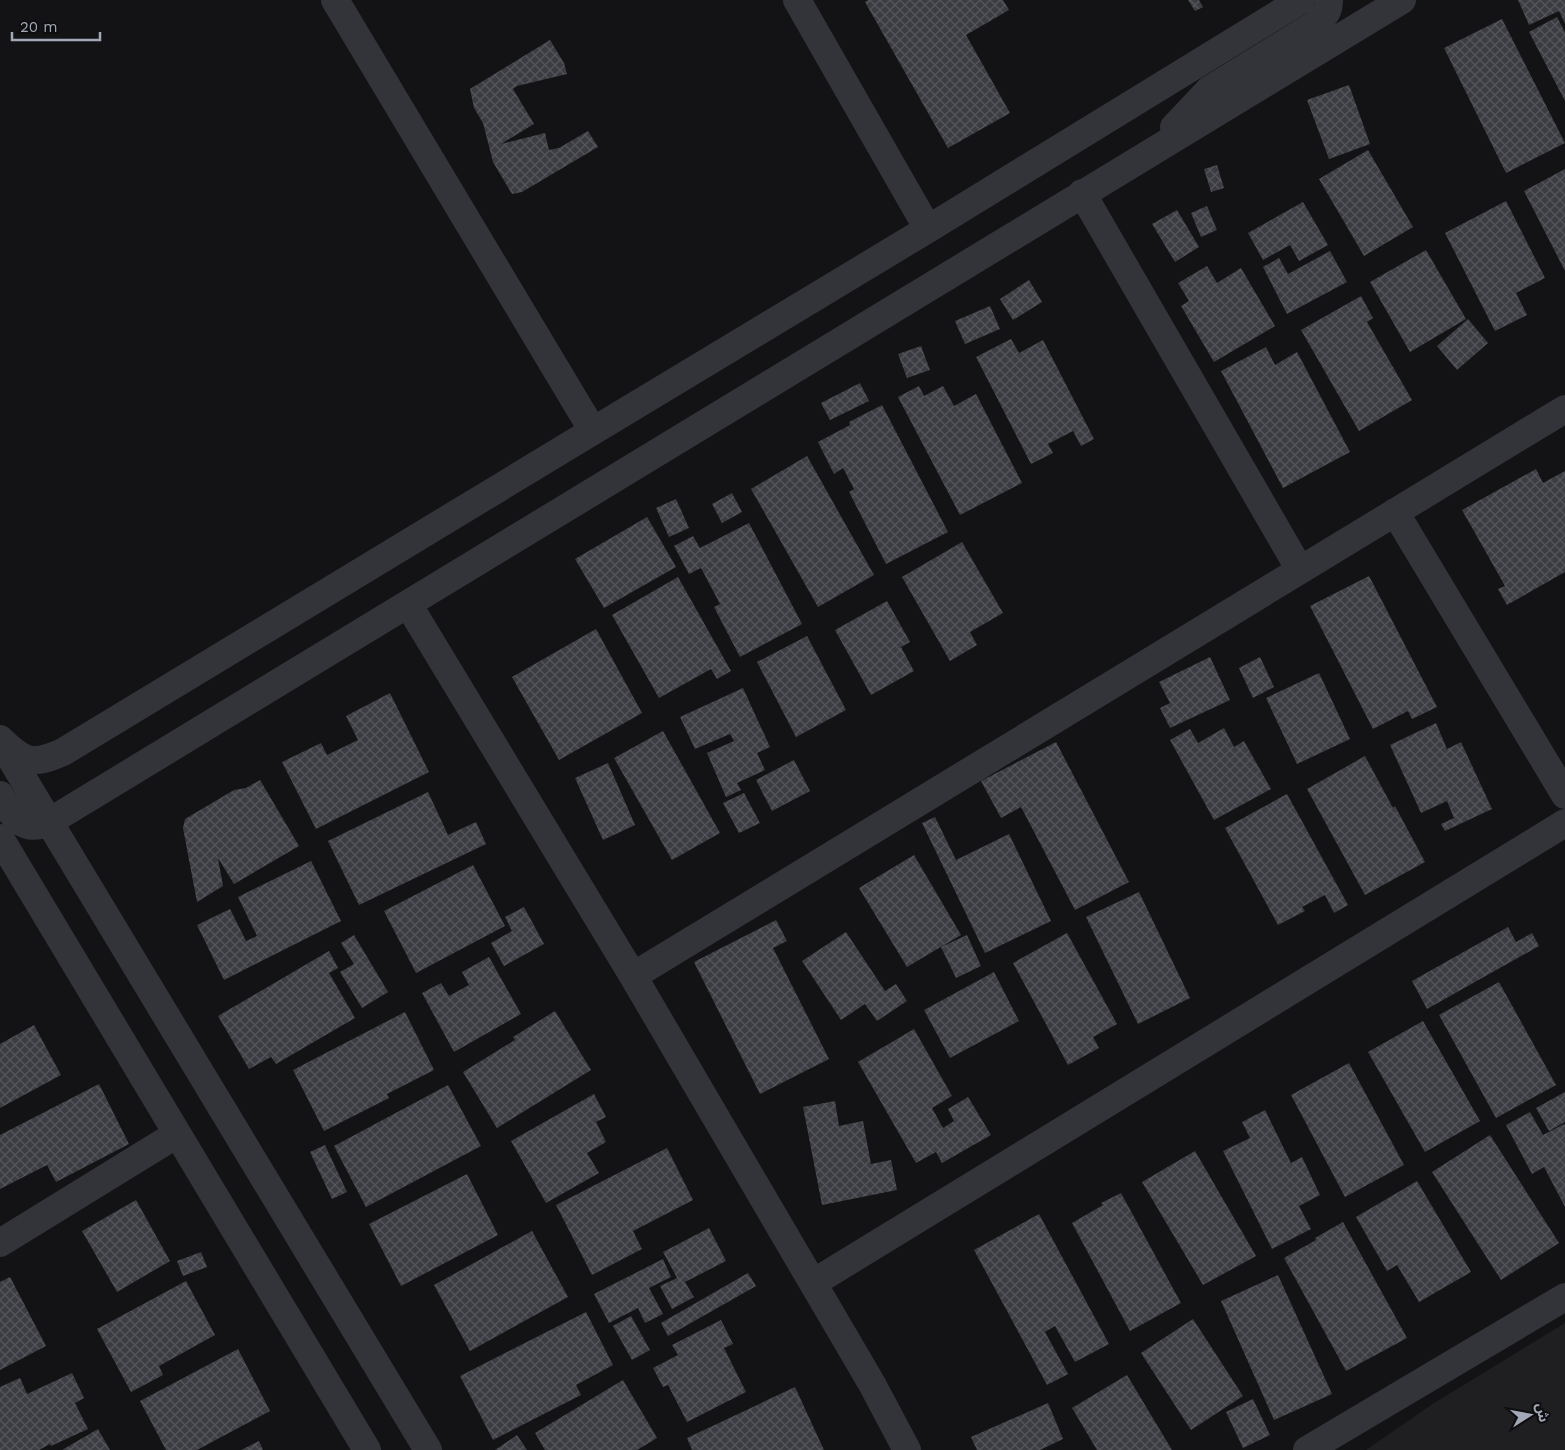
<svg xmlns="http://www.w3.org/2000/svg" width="1565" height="1450" font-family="'Work Sans','Noto Sans Arabic',sans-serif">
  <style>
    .built { fill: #1f1e21 }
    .building { fill: url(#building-cross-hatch) }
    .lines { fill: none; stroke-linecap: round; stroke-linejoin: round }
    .minor { stroke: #33343a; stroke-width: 28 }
  </style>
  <defs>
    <pattern id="building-cross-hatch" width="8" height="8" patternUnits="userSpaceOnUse" patternTransform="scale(1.25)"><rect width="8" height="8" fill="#3c3d42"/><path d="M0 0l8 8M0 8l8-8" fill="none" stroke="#55565b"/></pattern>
  </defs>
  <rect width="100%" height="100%" fill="#131214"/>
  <!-- built -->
  <path class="built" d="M 1565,1323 L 1565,1450 L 1366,1450 L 1431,1405 Z"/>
  <!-- building -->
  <path class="building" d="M 868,0 L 1003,0 L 1009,10 L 966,35 L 1010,113 L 948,148 L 865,2 Z
    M 1188,0 L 1199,0 L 1203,7 L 1195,11 Z
    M 1519,0 L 1565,0 L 1565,24 L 1559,11 L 1529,25 L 1518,0 Z
    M 1557,17 L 1565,32 L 1565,101 L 1529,32 Z
    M 1502,19 L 1565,143 L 1506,173 L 1444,48 Z
    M 550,40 L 564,63 L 567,74 L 517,86 L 513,89 L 534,124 L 501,144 L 545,133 L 549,150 L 559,148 L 588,131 L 598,147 L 522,192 L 512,194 L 493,162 L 483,123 L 474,108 L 470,89 Z
    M 1349,85 L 1370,144 L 1329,159 L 1307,100 Z
    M 1368,150 L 1413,227 L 1364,256 L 1319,179 Z
    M 1217,165 L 1224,188 L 1211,192 L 1204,169 Z
    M 1565,169 L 1565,271 L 1524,191 Z
    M 1506,201 L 1545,278 L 1516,293 L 1527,315 L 1495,331 L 1445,233 Z
    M 1303,202 L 1328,245 L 1299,261 L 1290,245 L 1263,260 L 1248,233 Z
    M 1207,206 L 1217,230 L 1201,237 L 1191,213 Z
    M 1177,210 L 1199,247 L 1175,262 L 1152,224 Z
    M 1426,250 L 1466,319 L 1410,352 L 1370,282 Z
    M 1330,251 L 1347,282 L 1287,314 L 1263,267 L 1279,258 L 1288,274 Z
    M 1207,266 L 1217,283 L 1241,268 L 1275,326 L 1214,362 L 1181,306 L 1189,301 L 1178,283 Z
    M 1029,280 L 1042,302 L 1013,320 L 1000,299 Z
    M 1361,296 L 1373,318 L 1367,322 L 1412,400 L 1359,431 L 1301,330 Z
    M 990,306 L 1000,329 L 965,344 L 955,321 Z
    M 1468,319 L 1488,343 L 1457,370 L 1437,346 Z
    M 1011,339 L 1019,353 L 1043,340 L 1094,439 L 1081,446 L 1073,431 L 1048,444 L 1053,453 L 1031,464 L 976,357 Z
    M 921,346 L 930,370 L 907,378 L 898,354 Z
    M 1266,347 L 1275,365 L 1297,352 L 1350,452 L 1283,488 L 1221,371 Z
    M 860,383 L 869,401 L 830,420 L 821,403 Z
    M 919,386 L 924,396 L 943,386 L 954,406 L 976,394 L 1022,483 L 960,515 L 898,397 Z
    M 882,405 L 948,532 L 886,564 L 849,492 L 854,489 L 843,468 L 834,474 L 818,442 L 850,425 L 849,422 Z
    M 807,456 L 874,575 L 818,607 L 751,489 Z
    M 1536,469 L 1543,483 L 1565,471 L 1565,572 L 1507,605 L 1498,589 L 1505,586 L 1462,510 Z
    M 732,493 L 742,512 L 722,523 L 712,504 Z
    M 676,499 L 689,528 L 669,537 L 656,508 Z
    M 647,517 L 676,567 L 604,608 L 575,559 Z
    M 749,523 L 802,624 L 740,657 L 714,607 L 720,604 L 701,568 L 689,574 L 674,546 L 693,536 L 700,548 Z
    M 962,542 L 1003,613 L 970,632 L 977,645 L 950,661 L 902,577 Z
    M 1369,576 L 1437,707 L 1412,719 L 1408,711 L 1373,729 L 1310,606 Z
    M 678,577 L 731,671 L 717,679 L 711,669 L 659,698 L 612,615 Z
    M 887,601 L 910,642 L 901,647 L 914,671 L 871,695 L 835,630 Z
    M 596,629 L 642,713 L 559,760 L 512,677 Z
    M 807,636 L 846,710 L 796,737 L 757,662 Z
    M 1210,657 L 1230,700 L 1170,728 L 1160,708 L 1170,703 L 1159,682 Z
    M 1260,657 L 1274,687 L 1253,698 L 1239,668 Z
    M 1319,673 L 1350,739 L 1297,764 L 1266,698 Z
    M 743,688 L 770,747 L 757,753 L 765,770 L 737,783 L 741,790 L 726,797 L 707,753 L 734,741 L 730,734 L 695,749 L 680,717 Z
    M 390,693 L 429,772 L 316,829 L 282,762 L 321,743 L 327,755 L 358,740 L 346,716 Z
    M 1436,723 L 1447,749 L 1461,742 L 1492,809 L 1445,831 L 1441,824 L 1454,818 L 1447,801 L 1421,813 L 1390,745 Z
    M 1224,728 L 1234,747 L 1244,741 L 1271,789 L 1214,820 L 1170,740 L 1190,729 L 1198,743 Z
    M 663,731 L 720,833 L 672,860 L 614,758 Z
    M 1056,742 L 1129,882 L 1075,910 L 1021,807 L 1001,818 L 981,781 Z
    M 1365,756 L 1393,808 L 1395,806 L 1425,862 L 1365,895 L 1307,789 Z
    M 794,760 L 810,791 L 772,811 L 756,780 Z
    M 608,763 L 635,825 L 603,840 L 575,778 Z
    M 260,780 L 299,846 L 234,884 L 218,858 L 223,886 L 197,902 L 183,828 L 185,819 L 234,790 L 246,788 Z
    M 428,792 L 448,835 L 476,822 L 486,844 L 359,905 L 328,841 Z
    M 744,793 L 760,823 L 739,833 L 723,803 Z
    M 1287,794 L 1348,905 L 1334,913 L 1325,895 L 1302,907 L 1305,911 L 1278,925 L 1225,828 Z
    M 935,817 L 956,860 L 1009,834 L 1051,921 L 985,953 L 922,823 Z
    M 914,855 L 961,935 L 907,967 L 859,888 Z
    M 311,861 L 341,921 L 224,980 L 197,925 L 230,909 L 246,941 L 257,936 L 238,897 Z
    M 473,865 L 505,926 L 416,973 L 384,911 Z
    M 1139,892 L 1190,998 L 1138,1024 L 1086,917 Z
    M 524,907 L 544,944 L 504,966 L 491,943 L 512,931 L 505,917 Z
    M 776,920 L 787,941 L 773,948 L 829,1059 L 760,1094 L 694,962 Z
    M 1508,927 L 1516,942 L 1532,933 L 1539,946 L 1427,1009 L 1412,981 Z
    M 846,932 L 885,991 L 896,984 L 907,1001 L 877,1021 L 865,1004 L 841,1020 L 802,961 Z
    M 1067,933 L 1117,1024 L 1093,1037 L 1099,1048 L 1068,1065 L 1013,963 Z
    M 354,935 L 388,992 L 362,1008 L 340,972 L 354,964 L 341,943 Z
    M 967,935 L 981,966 L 956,978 L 941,947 Z
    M 329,951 L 338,968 L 329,973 L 355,1018 L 276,1064 L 271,1057 L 249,1069 L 218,1016 Z
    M 489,957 L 521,1014 L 454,1052 L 422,993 L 441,983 L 449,996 L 469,985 L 462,972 Z
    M 994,972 L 1019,1021 L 950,1058 L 924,1010 Z
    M 1499,982 L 1556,1085 L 1496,1118 L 1439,1015 Z
    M 555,1011 L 591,1070 L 497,1128 L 463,1072 L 515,1040 L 513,1037 Z
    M 405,1012 L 434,1070 L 387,1094 L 389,1098 L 324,1131 L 293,1070 Z
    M 1423,1021 L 1480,1121 L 1425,1152 L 1368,1052 Z
    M 34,1025 L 61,1075 L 0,1108 L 0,1044 Z
    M 914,1029 L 952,1096 L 932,1108 L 943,1128 L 954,1121 L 948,1109 L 968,1097 L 991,1135 L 942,1163 L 936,1152 L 916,1163 L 858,1062 Z
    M 1349,1063 L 1404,1165 L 1345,1197 L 1291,1095 Z
    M 99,1084 L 129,1144 L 56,1182 L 47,1165 L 0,1189 L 0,1135 Z
    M 448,1085 L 481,1146 L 366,1207 L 334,1146 Z
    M 1565,1092 L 1565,1122 L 1549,1131 L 1536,1108 Z
    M 594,1094 L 606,1117 L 596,1122 L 606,1142 L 587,1153 L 599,1173 L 546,1203 L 511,1141 Z
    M 835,1101 L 839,1126 L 863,1121 L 871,1164 L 891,1160 L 897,1190 L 822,1205 L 803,1107 Z
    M 1265,1110 L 1291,1163 L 1302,1157 L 1320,1195 L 1299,1206 L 1311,1229 L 1272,1249 L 1223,1151 L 1250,1138 L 1242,1122 Z
    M 1530,1112 L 1543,1135 L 1564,1124 L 1565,1125 L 1565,1207 L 1544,1167 L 1532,1174 L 1506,1125 Z
    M 1490,1135 L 1559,1243 L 1501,1280 L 1432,1172 Z
    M 325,1145 L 347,1192 L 332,1199 L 310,1152 Z
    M 667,1148 L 693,1200 L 633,1231 L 642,1249 L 592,1275 L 556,1205 Z
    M 1195,1151 L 1256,1256 L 1203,1285 L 1142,1182 Z
    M 467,1174 L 498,1235 L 401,1286 L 369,1224 Z
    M 1417,1181 L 1471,1272 L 1419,1302 L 1397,1265 L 1387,1271 L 1356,1217 Z
    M 1121,1193 L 1181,1303 L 1130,1331 L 1072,1223 L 1103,1205 L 1101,1203 Z
    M 136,1200 L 170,1261 L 117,1292 L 82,1231 Z
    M 1039,1214 L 1109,1344 L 1075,1362 L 1055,1326 L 1045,1332 L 1068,1374 L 1047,1385 L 974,1250 Z
    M 1343,1222 L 1407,1338 L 1346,1371 L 1284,1258 L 1316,1240 L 1315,1238 Z
    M 709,1228 L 726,1261 L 685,1282 L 694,1297 L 672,1309 L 660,1286 L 677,1278 L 663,1252 Z
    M 532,1231 L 568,1297 L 470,1351 L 434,1285 Z
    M 201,1252 L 207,1267 L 183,1276 L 177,1261 Z
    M 663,1259 L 671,1277 L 649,1288 L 663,1314 L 645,1323 L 638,1308 L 609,1323 L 594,1294 Z
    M 748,1273 L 756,1286 L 668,1336 L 661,1323 Z
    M 1278,1275 L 1332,1394 L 1274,1420 L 1221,1301 Z
    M 10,1277 L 46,1346 L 0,1370 L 0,1282 Z
    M 186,1281 L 215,1335 L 159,1366 L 163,1375 L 131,1392 L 97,1329 Z
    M 586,1312 L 613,1365 L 576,1385 L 581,1395 L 493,1440 L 460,1376 Z
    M 631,1316 L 650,1350 L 632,1360 L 613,1326 Z
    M 1193,1319 L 1243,1396 L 1191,1430 L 1141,1353 Z
    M 721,1320 L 733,1344 L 724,1348 L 746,1392 L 687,1422 L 668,1385 L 663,1387 L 653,1368 L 678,1355 L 672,1345 Z
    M 238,1349 L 270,1411 L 197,1450 L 166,1450 L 140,1401 Z
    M 72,1373 L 84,1398 L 75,1403 L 88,1429 L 51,1446 L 50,1444 L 39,1450 L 0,1450 L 0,1387 L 20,1378 L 27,1394 Z
    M 1127,1375 L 1172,1450 L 1097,1450 L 1072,1408 Z
    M 623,1380 L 657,1438 L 637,1450 L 545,1450 L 535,1433 Z
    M 795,1387 L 824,1450 L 692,1450 L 687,1438 Z
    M 1253,1399 L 1270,1435 L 1243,1448 L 1226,1412 Z
    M 1048,1403 L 1063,1439 L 1040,1450 L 977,1450 L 971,1437 Z
    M 98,1429 L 110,1450 L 62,1450 Z
    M 517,1435 L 527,1450 L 495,1450 Z
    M 259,1441 L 263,1450 L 241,1450 Z"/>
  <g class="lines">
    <!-- minor -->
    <path class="minor" d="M 335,0 L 593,431
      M 797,0 L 928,229
      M 1174,127 L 1209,90 L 1316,24 C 1325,15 1329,12 1329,0
      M 1082,193 L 1300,570
      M 1395,512 L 1565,795
      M 408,604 L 633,976 L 872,1384 L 907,1450
      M 0,739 C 24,762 32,766 63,752 L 593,431 L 928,229 L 1301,0
      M 4,747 L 428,1450
      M 0,795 C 13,816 22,834 49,822 L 1402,0
      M 0,838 L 367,1450
      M 633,976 L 1565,409
      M 0,1243 L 177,1134
      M 813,1283 L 1565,823
      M 1307,1450 L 1565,1297"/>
  </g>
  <!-- north arrow -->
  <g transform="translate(1530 1415) rotate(79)" stroke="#0e0d0f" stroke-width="4" paint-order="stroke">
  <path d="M0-4L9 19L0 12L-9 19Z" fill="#a3a8b6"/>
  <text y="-8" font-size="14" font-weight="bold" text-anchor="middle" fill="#a3a8b6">ش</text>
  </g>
  <!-- scale -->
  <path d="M12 32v8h88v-8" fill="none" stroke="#a3a8b6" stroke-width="2.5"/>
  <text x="20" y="32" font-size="15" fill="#a3a8b6" stroke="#0e0d0f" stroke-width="4" paint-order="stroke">20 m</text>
</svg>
